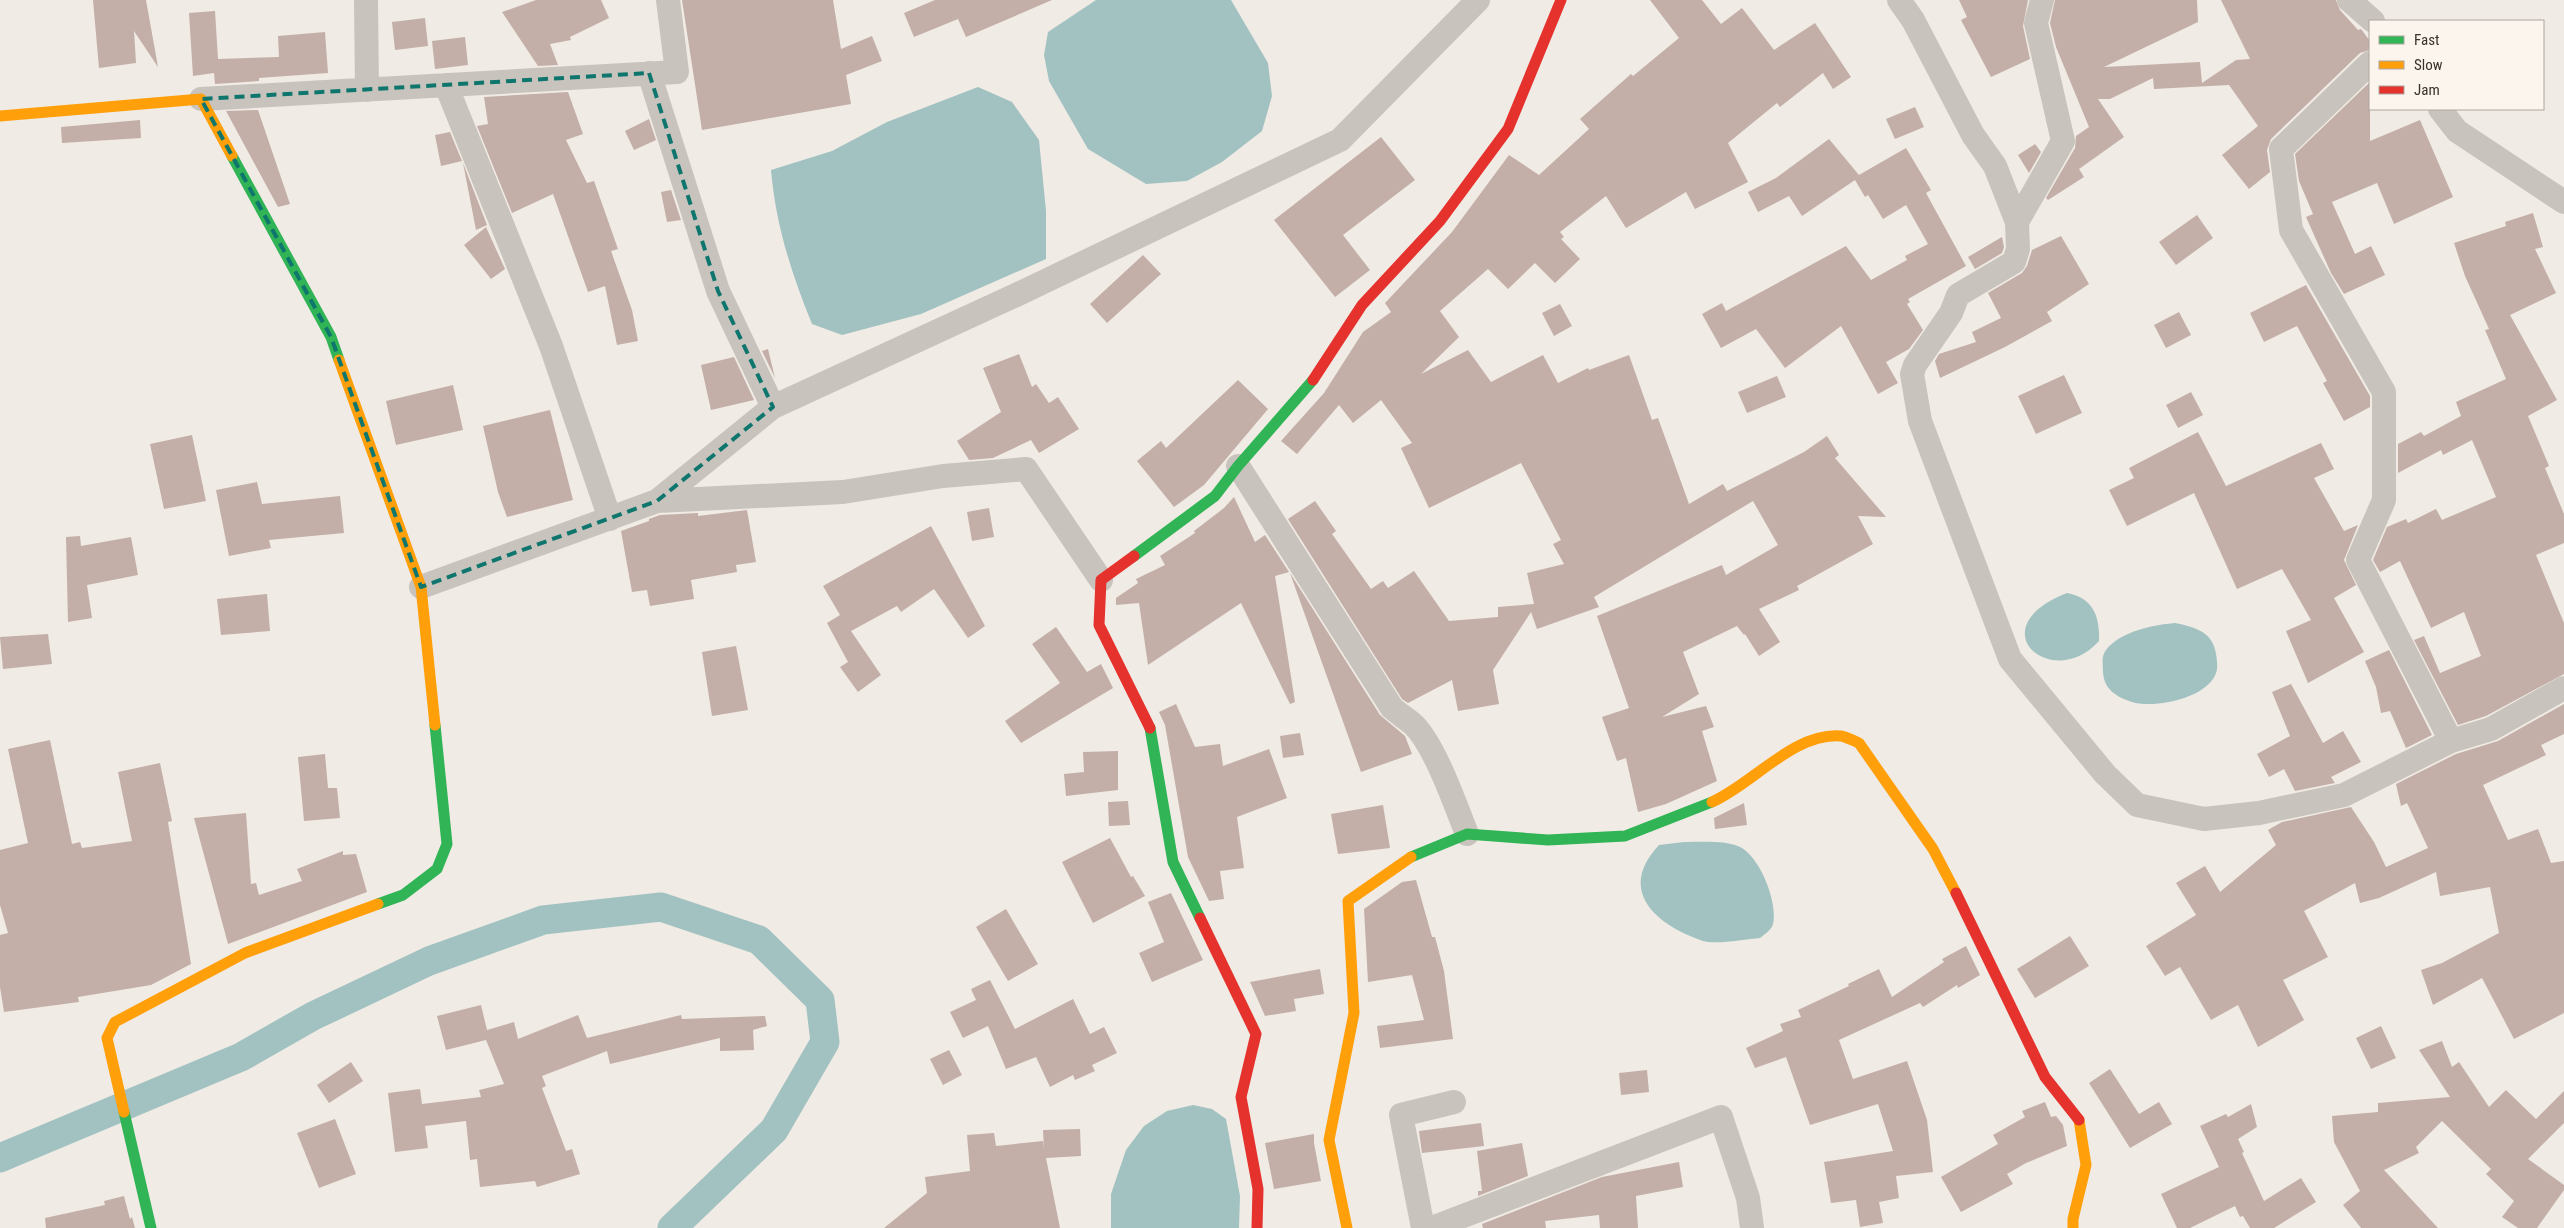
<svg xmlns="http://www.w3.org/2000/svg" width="2564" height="1228" font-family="'Roboto Condensed',sans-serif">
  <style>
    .water { fill: #a1c2c1 }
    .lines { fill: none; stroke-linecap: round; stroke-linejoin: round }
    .canal { stroke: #a1c2c1; stroke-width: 29 }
    .building { fill: #c3afa7 }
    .street { stroke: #c9c3be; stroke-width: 24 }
    .fast { stroke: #30b455; stroke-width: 11 }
    .slow { stroke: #ff9f0a; stroke-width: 11 }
    .jam { stroke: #e5322d; stroke-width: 11 }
    .marked { fill: none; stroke: #0f766e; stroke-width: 4; stroke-dasharray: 10 6; stroke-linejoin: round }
  </style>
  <rect width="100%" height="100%" fill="#f0ebe5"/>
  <!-- water -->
  <path class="water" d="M 1096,0 L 1231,0 L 1268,63 L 1272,96 L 1262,131 L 1222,162 L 1187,181 L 1146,184 L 1088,149 L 1049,81 L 1044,55 L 1048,32 Z
    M 978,87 L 1012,102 L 1039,140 L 1046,211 L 1046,259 L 921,314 L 842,335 L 812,324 C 791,272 776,226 771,170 L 832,151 L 887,122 Z
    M 2067,593 C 2093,598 2100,616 2099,641 C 2052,693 1977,628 2067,593 Z
    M 2175,623 C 2195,627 2213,632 2216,654 C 2217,660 2218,668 2216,673 C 2208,698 2154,709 2132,702 C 2117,697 2104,690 2103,672 C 2103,665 2101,656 2106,650 C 2121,631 2153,625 2175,623 Z
    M 1684,842 C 1700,842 1729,840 1742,848 C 1761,860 1778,903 1773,924 C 1772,929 1765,934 1760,938 C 1746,939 1715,945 1703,941 C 1656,925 1616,891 1659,845 Z
    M 1193,1105 L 1212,1109 L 1226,1119 L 1240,1196 L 1239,1228 L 1111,1228 L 1111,1194 L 1126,1150 L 1144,1126 L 1167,1111 Z"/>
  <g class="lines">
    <!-- canal -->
    <path class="canal" d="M 0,1158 L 241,1057 L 313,1016 L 429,961 L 543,920 L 661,907 L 759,940 L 820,1000 L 825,1042 L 774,1130 L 672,1228"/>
  </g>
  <!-- building -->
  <path class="building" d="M 93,0 L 146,0 L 158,67 L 134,31 L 136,63 L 99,68 Z
    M 536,0 L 601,0 L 609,18 L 570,37 L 571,40 L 550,44 L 558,65 L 538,66 L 502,12 Z
    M 682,0 L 833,0 L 841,49 L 872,36 L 882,61 L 846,75 L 851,104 L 702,130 Z
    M 935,0 L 1052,0 L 966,37 L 958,19 L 914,37 L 904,13 Z
    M 1650,0 L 1702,0 L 1721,24 L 1742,8 L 1774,50 L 1815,23 L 1851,77 L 1833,89 L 1823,73 L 1780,107 L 1777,103 L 1728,143 L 1748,182 L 1695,209 L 1686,192 L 1626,228 L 1606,196 L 1560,232 L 1564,237 L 1561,239 L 1580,259 L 1555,283 L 1535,263 L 1508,289 L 1488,269 L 1440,311 L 1459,337 L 1421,374 L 1468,350 L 1491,382 L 1543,355 L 1558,383 L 1588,368 L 1589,370 L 1629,355 L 1652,420 L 1658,418 L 1689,504 L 1723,484 L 1727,491 L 1804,452 L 1827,436 L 1839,455 L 1835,458 L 1886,517 L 1858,516 L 1873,544 L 1797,586 L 1799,590 L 1759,609 L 1780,642 L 1759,656 L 1745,634 L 1744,635 L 1737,626 L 1683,652 L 1699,694 L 1662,717 L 1706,706 L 1714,727 L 1702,731 L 1717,781 L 1666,804 L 1638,812 L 1626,758 L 1617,761 L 1602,717 L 1629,708 L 1597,616 L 1722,565 L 1726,575 L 1778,545 L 1753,501 L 1594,597 L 1599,607 L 1537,629 L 1531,612 L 1493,670 L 1499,704 L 1458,711 L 1452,680 L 1408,703 L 1402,699 L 1288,519 L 1315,501 L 1336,531 L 1332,534 L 1371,589 L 1383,581 L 1388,588 L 1414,571 L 1449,621 L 1498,617 L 1498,607 L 1534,604 L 1527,573 L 1564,564 L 1553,544 L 1561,540 L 1521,463 L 1429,508 L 1401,448 L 1412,443 L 1381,400 L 1353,423 L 1339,405 L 1297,454 L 1281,441 L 1324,393 L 1363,332 L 1391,312 L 1385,303 L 1452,232 L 1509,155 L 1539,175 L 1589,129 L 1580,119 L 1631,74 L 1633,76 L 1679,38 Z
    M 1959,0 L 2028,0 L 2023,26 L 2030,59 L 1991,77 L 1961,20 L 1967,17 Z
    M 2055,0 L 2197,0 L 2198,22 L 2104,67 L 2200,62 L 2202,83 L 2236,60 L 2250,59 L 2221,0 L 2336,0 L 2340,10 L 2358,30 L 2361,29 L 2370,41 L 2370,50 L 2360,53 L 2271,139 L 2267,150 L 2270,172 L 2249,189 L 2222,155 L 2258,126 L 2229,85 L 2154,89 L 2153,78 L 2110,99 L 2098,99 L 2124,137 L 2079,169 L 2084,177 L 2048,200 L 2046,198 L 2075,148 L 2076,136 L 2089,127 L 2056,47 L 2050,23 Z
    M 215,11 L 218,59 L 279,57 L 278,36 L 325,32 L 328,73 L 259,78 L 259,81 L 215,84 L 214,73 L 193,76 L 189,13 Z
    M 425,18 L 428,46 L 395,50 L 392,22 Z
    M 465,37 L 468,65 L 435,69 L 432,41 Z
    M 2370,82 L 2370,141 L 2420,120 L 2453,197 L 2394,224 L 2377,183 L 2332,202 L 2355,254 L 2371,246 L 2385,275 L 2344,294 L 2331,273 L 2306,217 L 2313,214 L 2299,181 L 2295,154 Z
    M 568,92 L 583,134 L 566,140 L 587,183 L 594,181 L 618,249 L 611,251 L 632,310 L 638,341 L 617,345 L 605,286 L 588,292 L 553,194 L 512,213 L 477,126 L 488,124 L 484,97 Z
    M 1915,107 L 1924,127 L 1895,139 L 1886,119 Z
    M 258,110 L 290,204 L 278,207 L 226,111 Z
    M 649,119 L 656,140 L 634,150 L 625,131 Z
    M 140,120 L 141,138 L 62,143 L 61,127 Z
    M 450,132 L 462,161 L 441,166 L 435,135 Z
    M 1381,137 L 1415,180 L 1343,235 L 1370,270 L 1335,297 L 1274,220 Z
    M 1829,139 L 1859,175 L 1906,148 L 1931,190 L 1926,193 L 1966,266 L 1908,299 L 1910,302 L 1907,304 L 1923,330 L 1909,349 L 1886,362 L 1898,383 L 1878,394 L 1841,326 L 1785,368 L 1756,329 L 1721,348 L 1702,314 L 1722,303 L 1726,311 L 1846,246 L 1871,280 L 1907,260 L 1905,256 L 1928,244 L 1906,205 L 1883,219 L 1868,195 L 1865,197 L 1855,180 L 1802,216 L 1789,196 L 1758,212 L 1748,192 L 1776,178 Z
    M 2035,144 L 2041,152 L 2029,173 L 2018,155 Z
    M 463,163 L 487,225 L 476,230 Z
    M 671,190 L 681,220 L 667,222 L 661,192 Z
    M 2533,213 L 2543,247 L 2535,249 L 2556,293 L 2510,315 L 2557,400 L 2528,416 L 2549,466 L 2545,468 L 2564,514 L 2564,543 L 2536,555 L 2564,623 L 2564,674 L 2486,716 L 2458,725 L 2414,640 L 2424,636 L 2440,673 L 2481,656 L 2464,612 L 2431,628 L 2400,561 L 2380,572 L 2373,560 L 2387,527 L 2406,519 L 2408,523 L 2436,509 L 2442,520 L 2496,497 L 2472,440 L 2443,455 L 2441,450 L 2398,473 L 2398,444 L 2421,432 L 2424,436 L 2461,416 L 2456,402 L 2506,379 L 2485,330 L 2489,329 L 2465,276 L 2454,243 L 2506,226 L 2505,222 Z
    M 2197,215 L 2213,238 L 2176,265 L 2159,242 Z
    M 486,227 L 505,269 L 491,279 L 464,245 Z
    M 2061,236 L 2089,284 L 2047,312 L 2052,321 L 2005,347 L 1940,378 L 1935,361 L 1939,354 L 1976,342 L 1972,332 L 2001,318 L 1988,293 L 2022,273 L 2027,266 L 2032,250 Z
    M 2002,237 L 2004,247 L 2002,253 L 1975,269 L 1968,257 Z
    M 1143,255 L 1161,274 L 1107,323 L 1090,304 Z
    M 2306,285 L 2370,396 L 2370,407 L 2344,421 L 2323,383 L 2327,381 L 2297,326 L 2264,342 L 2250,313 Z
    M 1560,304 L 1572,326 L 1554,336 L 1542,313 Z
    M 2179,312 L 2191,335 L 2166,348 L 2154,325 Z
    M 768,349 L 775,378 L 762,351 Z
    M 1019,354 L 1032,387 L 1036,384 L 1049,403 L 1058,397 L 1079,429 L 1039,453 L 1031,440 L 993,458 L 969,460 L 957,441 L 1001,412 L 983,368 Z
    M 734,357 L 754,400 L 711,410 L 701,365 Z
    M 2064,375 L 2082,413 L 2036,434 L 2018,396 Z
    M 1777,376 L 1786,397 L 1747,413 L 1738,392 Z
    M 1238,380 L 1268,409 L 1204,485 L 1174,507 L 1137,461 L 1161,441 L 1166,448 Z
    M 453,385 L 463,430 L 396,445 L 386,401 Z
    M 2191,392 L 2203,415 L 2178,428 L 2166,405 Z
    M 550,410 L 573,500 L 507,517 L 498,492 L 483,426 Z
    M 2198,432 L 2226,486 L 2321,443 L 2334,469 L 2314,478 L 2344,531 L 2358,525 L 2344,560 L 2356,585 L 2334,598 L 2364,652 L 2308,683 L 2286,631 L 2311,620 L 2282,569 L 2237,589 L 2194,493 L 2127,526 L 2109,490 L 2134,478 L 2129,468 Z
    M 192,435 L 206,501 L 164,509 L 150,444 Z
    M 257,482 L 262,504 L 340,496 L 344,533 L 269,540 L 271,548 L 229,556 L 216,490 Z
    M 1234,497 L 1255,542 L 1265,535 L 1289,572 L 1275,576 L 1295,702 L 1290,704 L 1241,603 L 1148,665 L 1139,603 L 1116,605 L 1116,598 L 1138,583 L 1136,579 L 1165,565 L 1160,556 L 1195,533 L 1194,531 L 1224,508 Z
    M 989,508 L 994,537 L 972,541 L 967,512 Z
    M 747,510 L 756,562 L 736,565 L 737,572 L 691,580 L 694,599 L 650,606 L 647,590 L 632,592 L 621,531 L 649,521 L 649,519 L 660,515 L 698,513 L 698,516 Z
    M 931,526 L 985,626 L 968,638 L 934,589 L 901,612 L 897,606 L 851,631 L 881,675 L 858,692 L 840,667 L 848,662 L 827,623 L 840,615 L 823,586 Z
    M 80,536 L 81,546 L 131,537 L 138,575 L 87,585 L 92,618 L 68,622 L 66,537 Z
    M 1290,573 L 1380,715 L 1405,736 L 1412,754 L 1361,772 Z
    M 267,594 L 270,631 L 221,635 L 217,599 Z
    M 1056,627 L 1087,672 L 1101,664 L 1113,688 L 1021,743 L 1005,721 L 1060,683 L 1032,644 Z
    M 48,634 L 52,664 L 3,669 L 0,637 Z
    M 736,646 L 748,710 L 712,716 L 702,652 Z
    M 2389,650 L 2432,735 L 2406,748 L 2390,711 L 2381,713 L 2376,687 L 2365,661 Z
    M 2291,684 L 2323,743 L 2343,731 L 2361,762 L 2331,777 L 2335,783 L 2295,791 L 2284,769 L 2269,777 L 2257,754 L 2290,736 L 2272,692 Z
    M 1176,704 L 1195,747 L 1220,744 L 1223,766 L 1269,749 L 1287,798 L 1237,817 L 1244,868 L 1220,871 L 1224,899 L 1209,901 L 1188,857 L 1165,725 L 1159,712 Z
    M 2564,704 L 2564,734 L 2541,745 L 2546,755 L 2483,785 L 2508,840 L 2538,829 L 2551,863 L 2564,861 L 2564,1013 L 2514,1039 L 2482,978 L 2433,1005 L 2421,970 L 2442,963 L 2499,933 L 2490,887 L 2440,896 L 2436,872 L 2379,898 L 2360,903 L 2355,883 L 2304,911 L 2328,957 L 2283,980 L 2304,1020 L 2258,1047 L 2238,1005 L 2211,1020 L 2180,967 L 2165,976 L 2146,946 L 2196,915 L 2176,883 L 2205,866 L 2220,892 L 2276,845 L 2268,830 L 2282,822 L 2351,807 L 2374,842 L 2386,867 L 2428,848 L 2407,803 L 2401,806 L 2396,784 L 2456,754 L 2498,741 Z
    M 1300,733 L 1304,755 L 1283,758 L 1280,736 Z
    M 50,740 L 72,844 L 80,842 L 82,848 L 132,841 L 118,772 L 160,763 L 172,821 L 168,822 L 191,964 L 151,985 L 78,997 L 79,1002 L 4,1012 L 0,987 L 0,935 L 8,933 L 0,905 L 0,850 L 28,843 L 8,749 Z
    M 1118,751 L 1118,790 L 1066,796 L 1064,774 L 1084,772 L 1083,752 Z
    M 325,754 L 328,788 L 337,788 L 340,818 L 304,821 L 298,757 Z
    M 1128,801 L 1130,825 L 1109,826 L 1108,802 Z
    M 1744,803 L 1747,825 L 1715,829 L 1714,818 Z
    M 1383,805 L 1390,848 L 1338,854 L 1331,814 Z
    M 246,813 L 251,884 L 256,883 L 259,895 L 302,881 L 297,869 L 343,851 L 343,855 L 356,854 L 367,892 L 228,944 L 194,818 Z
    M 1110,838 L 1131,877 L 1133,876 L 1145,896 L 1093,923 L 1062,862 Z
    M 1416,880 L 1432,937 L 1435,937 L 1444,971 L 1453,1039 L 1380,1048 L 1377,1026 L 1424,1020 L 1412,975 L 1368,982 L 1364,909 L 1402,882 Z
    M 1171,893 L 1203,960 L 1152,982 L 1139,953 L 1164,942 L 1148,902 Z
    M 1006,909 L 1038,964 L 1008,981 L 976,927 Z
    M 2070,936 L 2089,966 L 2035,998 L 2017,969 Z
    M 1966,946 L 1980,975 L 1958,988 L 1957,985 L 1923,1007 L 1920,1003 L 1839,1040 L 1853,1079 L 1907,1061 L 1927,1120 L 1933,1172 L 1896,1176 L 1899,1198 L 1879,1202 L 1883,1223 L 1860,1227 L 1856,1200 L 1831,1203 L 1824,1162 L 1893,1151 L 1878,1104 L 1810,1125 L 1786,1057 L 1755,1068 L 1746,1048 L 1783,1031 L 1780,1024 L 1801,1017 L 1798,1010 L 1849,986 L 1848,984 L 1879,969 L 1892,997 L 1944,962 L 1942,959 Z
    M 1320,969 L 1324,994 L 1294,999 L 1296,1011 L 1265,1016 L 1250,982 Z
    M 990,980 L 1015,1029 L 1073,999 L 1090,1034 L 1104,1027 L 1117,1053 L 1092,1065 L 1095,1071 L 1075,1080 L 1073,1075 L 1050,1087 L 1036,1057 L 1006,1069 L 988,1026 L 963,1038 L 950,1012 L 976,1000 L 971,989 Z
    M 481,1005 L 487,1030 L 514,1022 L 518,1039 L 578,1015 L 587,1038 L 681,1015 L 682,1019 L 765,1016 L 767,1026 L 753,1030 L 754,1050 L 720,1051 L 720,1038 L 610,1064 L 607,1051 L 542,1076 L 546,1086 L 542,1088 L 566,1151 L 572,1149 L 580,1174 L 537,1187 L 535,1181 L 480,1187 L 477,1159 L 470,1160 L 466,1121 L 425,1126 L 428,1148 L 395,1152 L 388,1093 L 420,1089 L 422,1104 L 481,1097 L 479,1090 L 504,1084 L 486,1040 L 446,1050 L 437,1016 Z
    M 2381,1026 L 2396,1058 L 2371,1069 L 2356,1038 Z
    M 2442,1041 L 2452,1067 L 2459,1062 L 2489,1107 L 2506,1090 L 2536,1119 L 2564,1091 L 2564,1123 L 2528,1159 L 2564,1185 L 2564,1190 L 2537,1228 L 2518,1228 L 2502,1217 L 2514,1201 L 2486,1174 L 2491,1169 L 2442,1121 L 2416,1147 L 2419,1153 L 2384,1170 L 2438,1228 L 2361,1228 L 2343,1205 L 2360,1191 L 2334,1142 L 2332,1116 L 2378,1112 L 2378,1103 L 2450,1097 L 2419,1050 Z
    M 949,1050 L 962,1075 L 943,1085 L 930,1059 Z
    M 351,1062 L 363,1081 L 329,1103 L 317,1085 Z
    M 2110,1069 L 2139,1114 L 2159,1102 L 2172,1124 L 2130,1148 L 2089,1083 Z
    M 1647,1070 L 1649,1092 L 1621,1095 L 1619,1073 Z
    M 2045,1102 L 2051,1117 L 2056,1116 L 2063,1125 L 2067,1146 L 2026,1163 L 2007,1174 L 2013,1184 L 1961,1212 L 1941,1177 L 1998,1144 L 1993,1135 L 2025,1117 L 2022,1111 Z
    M 2251,1104 L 2257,1127 L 2238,1139 L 2244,1152 L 2242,1153 L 2264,1201 L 2301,1178 L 2316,1202 L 2274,1228 L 2250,1228 L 2243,1216 L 2240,1217 L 2235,1206 L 2190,1228 L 2177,1228 L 2161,1194 L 2219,1167 L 2200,1126 L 2226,1114 L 2228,1117 Z
    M 335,1119 L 356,1174 L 319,1188 L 297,1133 Z
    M 1481,1123 L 1484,1146 L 1422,1153 L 1419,1131 Z
    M 1080,1129 L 1081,1156 L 1046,1158 L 1060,1228 L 884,1228 L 927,1193 L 925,1177 L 970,1171 L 967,1135 L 994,1133 L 996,1146 L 1043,1141 L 1044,1149 L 1043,1130 Z
    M 1314,1134 L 1314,1143 L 1321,1181 L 1274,1189 L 1265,1143 Z
    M 1522,1143 L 1528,1176 L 1478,1196 L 1478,1191 L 1482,1191 L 1477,1151 Z
    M 1679,1162 L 1683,1187 L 1636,1196 L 1638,1228 L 1600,1228 L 1599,1215 L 1545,1221 L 1546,1228 L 1483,1228 L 1482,1224 L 1602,1177 Z
    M 124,1196 L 130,1219 L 132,1217 L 135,1228 L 46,1228 L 45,1218 L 105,1205 L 104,1201 Z"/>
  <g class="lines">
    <!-- street -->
    <path class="street" d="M 366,0 L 367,90
      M 1899,0 L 1913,20 L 1973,135 L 1995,166 L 2017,222 L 2018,249 L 2014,262 L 1958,295 L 1951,313 L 1915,365 L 1912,374 L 1920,421 L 2010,659 L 2105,774 L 2137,805 L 2204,819 L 2259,813 L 2344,795 L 2451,741 L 2491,729 L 2564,688
      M 2349,0 L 2373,21
      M 2370,63 L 2281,149 L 2291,230 L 2384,392 L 2384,500 L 2358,560 L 2451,741
      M 649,73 L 718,291 L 773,407
      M 446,85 L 551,346 L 610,519
      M 201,99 L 677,72 L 668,0
      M 2440,109 L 2457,131 L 2564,202
      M 2017,222 L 2063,141 L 2036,23 L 2042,0
      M 1238,466 L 1392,708 C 1399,714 1407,719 1414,725 C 1436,748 1455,804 1467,834
      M 657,501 L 773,407 L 1014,296 L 1340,140 L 1478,0
      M 421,587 L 657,501 L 843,492 L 943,476 L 1026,469 L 1101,580
      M 1423,1228 L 1401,1115 L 1454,1102
      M 1432,1228 L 1721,1117 L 1748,1198 L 1752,1228"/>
    <!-- fast -->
    <path class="fast" d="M 232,156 L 331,337 L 339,360
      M 1134,556 L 1215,496 L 1238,466 L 1313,380
      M 1150,728 L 1173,862 L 1200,918
      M 1411,857 L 1467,834 L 1548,840 L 1625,836 L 1712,802
      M 378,904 L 403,895 L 437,869 L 447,844 L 435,725
      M 124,1112 L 151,1228"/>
    <!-- slow -->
    <path class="slow" d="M 0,116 L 201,99 L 232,156
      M 339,360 L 421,587 L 435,725
      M 1712,802 C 1753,784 1794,732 1841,736 C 1847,737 1854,741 1859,743 L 1933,849 L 1956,893
      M 124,1112 L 107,1038 L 115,1022 L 245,953 L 378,904
      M 1347,1228 L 1329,1140 L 1354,1013 L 1348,901 L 1411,857
      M 2073,1228 L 2073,1219 L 2086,1165 L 2079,1120"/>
    <!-- jam -->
    <path class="jam" d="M 1313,380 L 1362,305 L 1440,221 L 1508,129 L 1561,0
      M 1134,556 L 1101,580 L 1099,625 L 1150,728
      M 1956,893 L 2045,1077 L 2079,1120
      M 1200,918 L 1256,1034 L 1241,1097 L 1258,1189 L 1257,1228"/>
  </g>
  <!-- marked area -->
  <path class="marked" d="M 649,73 L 718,291 L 773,407 L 657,501 L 421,587 L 331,337 L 201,99 Z"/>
  <!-- legend -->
  <rect x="2369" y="20" width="175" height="90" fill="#fbf5ee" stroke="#aea6a0"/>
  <rect x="2379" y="36" width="25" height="8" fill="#30b455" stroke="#aea6a0"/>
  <text x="2414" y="45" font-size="15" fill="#3b302b">Fast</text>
  <rect x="2379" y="61" width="25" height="8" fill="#ff9f0a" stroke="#aea6a0"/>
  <text x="2414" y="70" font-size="15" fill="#3b302b">Slow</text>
  <rect x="2379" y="86" width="25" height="8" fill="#e5322d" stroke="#aea6a0"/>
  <text x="2414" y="95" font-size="15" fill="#3b302b">Jam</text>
</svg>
